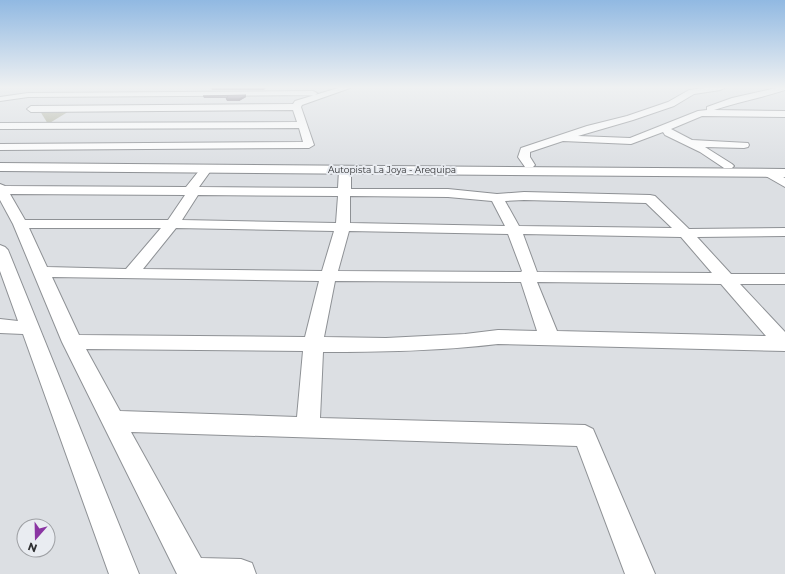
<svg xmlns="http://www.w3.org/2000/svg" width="785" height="574" font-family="Montserrat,sans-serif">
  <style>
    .green { fill: #acae9b }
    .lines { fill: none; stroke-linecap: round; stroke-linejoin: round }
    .minor-casing { stroke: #8e9195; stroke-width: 2 }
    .major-casing { stroke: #8e9195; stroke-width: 2 }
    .minor { fill: #fff; fill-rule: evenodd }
    .major { fill: #fff; fill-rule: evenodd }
    .wall { fill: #52475c }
    .shaded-wall { fill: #423a4b }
    .building { fill: #5f536b; stroke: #423a4b }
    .labels { text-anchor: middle; stroke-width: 4; stroke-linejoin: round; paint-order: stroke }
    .far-street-label { font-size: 9px; fill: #2e2f31; stroke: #e9ecf1 }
  </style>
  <rect width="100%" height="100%" fill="#dcdfe3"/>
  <!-- green -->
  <path class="green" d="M 71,110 L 48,124 L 40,111 Z"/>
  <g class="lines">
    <defs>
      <path id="minor" d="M 338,88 L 350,88 L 302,105 L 301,107 L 314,145 L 309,148 L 0,150 L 0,144 L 303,142 L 299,128 L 0,129 L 0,123 L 297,122 L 293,110 L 31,112 L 27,109 L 31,106 L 293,104 L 295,101 Z
        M 705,88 L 724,88 L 720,90 L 694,94 L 674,106 L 633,120 L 578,136 L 630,138 L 698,111 L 707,110 L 707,107 L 732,98 L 776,88 L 785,88 L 785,90 C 761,98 737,102 714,110 L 785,111 L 785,117 L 702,116 L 671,129 L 692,140 L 748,143 L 749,145 L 748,147 L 744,148 L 705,147 L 732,164 L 734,166 L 732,168 L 724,168 L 700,152 L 665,135 L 663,132 L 631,144 L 563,141 L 530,152 L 530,157 L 535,165 L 533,167 L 525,167 L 518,157 L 521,148 L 587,126 L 627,116 L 668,102 L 689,90 Z
        M 313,91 L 317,93 L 316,95 L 28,97 L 0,101 L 0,97 L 28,93 Z
        M 206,166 L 210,167 L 212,169 L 199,187 L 338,188 L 339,170 L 341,168 L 349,168 L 351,170 L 351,189 L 448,189 L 497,194 L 524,192 L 650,195 L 655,196 L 689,229 L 785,228 L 785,236 L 697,237 L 731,274 L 785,274 L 785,284 L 740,284 L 785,332 L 785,351 L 498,344 C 440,351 381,352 323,352 L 320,418 L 585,425 L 593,429 L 655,574 L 625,574 L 577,446 L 131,432 L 201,558 L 241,559 L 252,563 L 256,574 L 177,574 L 62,342 L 13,224 L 0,200 L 0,184 L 5,186 L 186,187 L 202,167 ZM 10,194 L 185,195 L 168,220 L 25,220 ZM 198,195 L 338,196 L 336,223 L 182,220 ZM 350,196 L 448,197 L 492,201 L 505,226 L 350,223 ZM 524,200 L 646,203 L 672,228 L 519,226 L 505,201 ZM 29,228 L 161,228 L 126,269 L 47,267 ZM 176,228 L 334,231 L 322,271 L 143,269 ZM 349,231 L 508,234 L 522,271 L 521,272 L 338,271 ZM 523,234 L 681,237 L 712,273 L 537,272 ZM 52,277 L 319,281 L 305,337 L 79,335 ZM 335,281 L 521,282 L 537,331 L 498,330 L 465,334 L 386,338 L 324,337 ZM 537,282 L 721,284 L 766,336 L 557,331 ZM 86,349 L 303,351 L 297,417 L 120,411 Z
        M 768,169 L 785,178 L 785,187 L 764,175 L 762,173 L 764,171 Z
        M 0,245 L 5,247 L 8,250 L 139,574 L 109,574 L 23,334 L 0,333 L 0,319 L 18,321 L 0,271 Z"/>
      <path id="major" d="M 0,163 L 785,169 L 785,177 L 0,171 Z"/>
    </defs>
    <!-- minor casing -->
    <use href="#minor" class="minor-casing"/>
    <!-- major casing -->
    <use href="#major" class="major-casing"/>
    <!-- minor -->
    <use href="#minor" class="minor"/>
    <!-- major -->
    <use href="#major" class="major"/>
  </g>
  <!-- wall -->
  <path class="wall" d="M 211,88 L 266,88 L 264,90 L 212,90 Z
    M 203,96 L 246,97 L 239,101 L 227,101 L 226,99 L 227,98 L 204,98 Z"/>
  <!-- shaded-wall -->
  <path class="shaded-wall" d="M 246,95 L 246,97 L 239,101 L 239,99 Z"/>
  <!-- building -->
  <path class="building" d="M 246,95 L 239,99 L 226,99 L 228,96 L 203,96 Z"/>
  <!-- sky -->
  <linearGradient id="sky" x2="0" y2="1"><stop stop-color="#91b9e2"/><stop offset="0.52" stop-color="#eff1f2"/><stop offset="1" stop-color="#eff1f2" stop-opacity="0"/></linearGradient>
  <rect width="785" height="168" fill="url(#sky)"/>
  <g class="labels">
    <!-- far-street labels -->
    <g class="far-street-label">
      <text x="392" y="173">Autopista La Joya - Arequipa</text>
    </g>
  </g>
  <!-- north arrow -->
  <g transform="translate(36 538) rotate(200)"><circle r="19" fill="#e9ecf1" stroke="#9ea0a4"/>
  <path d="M0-3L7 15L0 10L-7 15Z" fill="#8a35a3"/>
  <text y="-6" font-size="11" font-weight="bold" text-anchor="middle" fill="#2e2f31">N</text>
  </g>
</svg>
